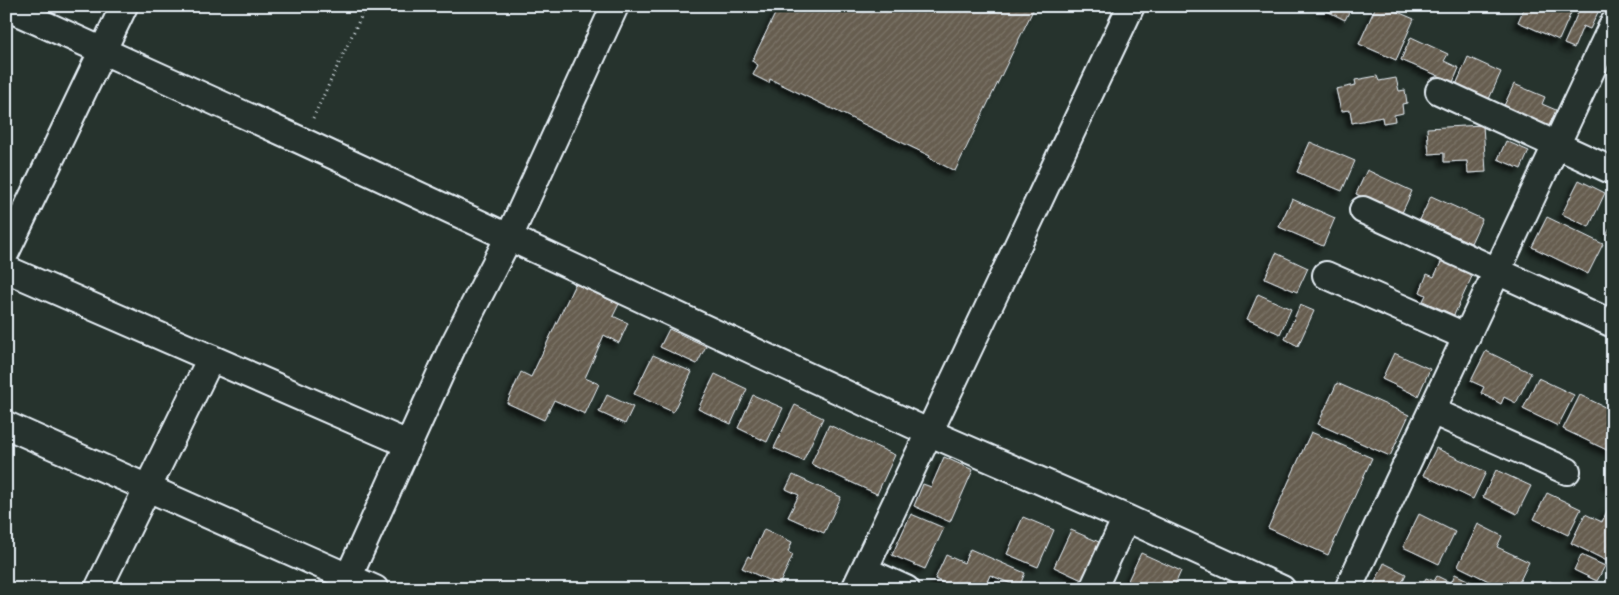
<svg xmlns="http://www.w3.org/2000/svg" width="1619" height="595" font-family="Itim,sans-serif">
  <style>
    .building { fill: url(#building-hatch); stroke: #e8f1f8; filter: url(#shadow) }
    .lines { fill: none; stroke-linecap: round; stroke-linejoin: round }
    .minor-casing { stroke: #e8f1f8; stroke-width: 30 }
    .path { stroke: #e8f1f8; stroke-width: 3; stroke-dasharray: 1 4; stroke-linecap: butt }
    .minor { stroke: #26332d; stroke-width: 26 }
  </style>
  <defs>
    <pattern id="building-hatch" width="6" height="6" patternUnits="userSpaceOnUse" patternTransform="scale(1.25)"><rect width="6" height="6" fill="#665d4f"/><path d="M-1 1l2-2M0 6l6-6M5 7l2-2" fill="none" stroke="#7c7569"/></pattern>
    <filter id="shadow"><feDropShadow dx="-4.5" dy="4.5" stdDeviation="2.5" flood-color="#0009"/></filter>
  </defs>
  <rect width="100%" height="100%" fill="#26332d"/>
  <filter id="ink" filterUnits="userSpaceOnUse"><feTurbulence type="fractalNoise" baseFrequency=".02" numOctaves="2"/><feDisplacementMap in="SourceGraphic" scale="10" xChannelSelector="R" yChannelSelector="G"/><feConvolveMatrix kernelMatrix="1 2 1 2 8 2 1 2 1" color-interpolation-filters="sRGB"/></filter>
  <g filter="url(#ink)">
    <!-- building -->
    <path class="building" d="M 779,6 L 1035,6 L 955,171 L 929,158 L 930,156 L 770,79 L 769,83 L 753,75 L 758,65 L 752,61 Z
      M 1317,6 L 1352,6 L 1345,20 Z
      M 1376,6 L 1384,6 L 1414,19 L 1396,60 L 1359,44 Z
      M 1525,6 L 1574,6 L 1559,40 L 1518,22 Z
      M 1581,6 L 1600,8 L 1590,29 L 1583,26 L 1574,48 L 1564,44 Z
      M 1411,37 L 1448,54 L 1444,61 L 1459,68 L 1453,82 L 1401,60 Z
      M 1468,57 L 1501,72 L 1489,99 L 1456,85 Z
      M 1377,76 L 1379,81 L 1396,78 L 1399,91 L 1405,90 L 1407,103 L 1402,104 L 1403,113 L 1394,115 L 1395,121 L 1383,123 L 1382,117 L 1352,123 L 1350,110 L 1341,111 L 1336,89 L 1356,85 L 1355,80 Z
      M 1514,84 L 1545,97 L 1542,104 L 1556,110 L 1548,128 L 1503,108 Z
      M 1483,125 L 1486,172 L 1468,173 L 1467,161 L 1444,162 L 1444,153 L 1429,154 L 1427,128 Z
      M 1506,141 L 1529,151 L 1521,169 L 1498,159 Z
      M 1310,142 L 1355,161 L 1342,191 L 1297,172 Z
      M 1367,170 L 1412,191 L 1401,215 L 1356,194 Z
      M 1579,180 L 1605,193 L 1589,227 L 1562,214 Z
      M 1431,196 L 1482,219 L 1471,243 L 1420,220 Z
      M 1292,199 L 1335,218 L 1323,246 L 1279,227 Z
      M 1547,217 L 1603,244 L 1588,274 L 1532,247 Z
      M 1613,222 L 1613,237 L 1607,234 Z
      M 1276,253 L 1308,268 L 1297,292 L 1265,278 Z
      M 1444,256 L 1475,270 L 1454,315 L 1423,301 L 1426,295 L 1420,292 L 1427,274 L 1434,277 Z
      M 575,284 L 619,304 L 613,316 L 628,323 L 619,343 L 604,335 L 585,378 L 599,384 L 585,414 L 554,400 L 544,420 L 507,403 L 521,372 L 531,377 Z
      M 1258,294 L 1291,309 L 1280,334 L 1247,319 Z
      M 1300,305 L 1314,311 L 1298,346 L 1285,339 Z
      M 669,329 L 706,346 L 697,364 L 660,347 Z
      M 1486,351 L 1531,373 L 1516,403 L 1504,397 L 1501,404 L 1481,393 L 1484,387 L 1471,381 Z
      M 1394,353 L 1430,369 L 1418,396 L 1382,379 Z
      M 653,355 L 692,372 L 673,412 L 634,394 Z
      M 715,374 L 747,389 L 731,424 L 698,409 Z
      M 1538,378 L 1574,395 L 1558,426 L 1523,409 Z
      M 1337,383 L 1409,415 L 1390,456 L 1318,424 Z
      M 607,395 L 633,407 L 625,424 L 599,412 Z
      M 753,395 L 783,408 L 767,442 L 738,428 Z
      M 1580,395 L 1613,411 L 1613,453 L 1563,429 Z
      M 795,405 L 823,418 L 803,461 L 774,448 Z
      M 829,425 L 895,455 L 877,494 L 811,464 Z
      M 1311,432 L 1372,458 L 1328,555 L 1268,528 Z
      M 1436,448 L 1486,472 L 1473,499 L 1423,475 Z
      M 944,457 L 973,470 L 950,522 L 914,506 L 923,484 L 931,487 Z
      M 1496,470 L 1531,486 L 1517,514 L 1483,497 Z
      M 1612,472 L 1613,472 L 1613,487 L 1607,484 Z
      M 793,475 L 841,497 L 824,533 L 788,517 L 799,495 L 786,489 Z
      M 1547,493 L 1581,509 L 1568,535 L 1534,519 Z
      M 1608,509 L 1613,511 L 1613,553 L 1609,562 L 1571,543 L 1585,514 L 1602,522 Z
      M 911,514 L 944,528 L 925,569 L 892,555 Z
      M 1419,514 L 1455,532 L 1439,564 L 1403,547 Z
      M 1023,517 L 1054,530 L 1038,567 L 1007,554 Z
      M 1478,524 L 1502,536 L 1497,547 L 1529,562 L 1516,589 L 1505,589 L 1458,566 Z
      M 764,529 L 792,542 L 788,552 L 793,555 L 779,585 L 742,568 L 748,556 L 751,558 Z
      M 1071,530 L 1099,542 L 1082,580 L 1054,567 Z
      M 970,549 L 1025,573 L 1019,587 L 990,575 L 984,589 L 957,589 L 935,579 L 946,555 L 964,563 Z
      M 1141,553 L 1181,571 L 1173,589 L 1124,589 Z
      M 1581,555 L 1605,566 L 1597,581 L 1574,570 Z
      M 1384,563 L 1406,574 L 1399,589 L 1372,589 Z
      M 1455,574 L 1486,589 L 1420,589 L 1426,578 L 1434,581 L 1437,576 L 1451,583 Z
      M 1549,581 L 1566,589 L 1545,589 Z"/>
    <g class="lines">
      <defs>
        <path id="minor" d="M 6,7 L 302,141 L 928,432 L 1126,518 L 1282,589
          M 1439,91 L 1613,171
          M 1363,210 L 1613,324
          M 6,252 L 124,6
          M 6,269 L 408,444
          M 1326,275 L 1467,337
          M 1432,411 L 1567,471
          M 6,425 L 375,589
          M 864,570 L 906,589
          M 98,589 L 211,358
          M 343,589 L 452,348 L 509,237 L 615,6
          M 855,589 L 1131,6
          M 1093,589 L 1126,518
          M 1348,589 L 1613,24"/>
      </defs>
      <!-- minor casing -->
      <use href="#minor" class="minor-casing"/>
      <!-- path -->
      <path class="path" d="M 313,118 L 366,6"/>
      <!-- minor -->
      <use href="#minor" class="minor"/>
    </g>
  </g>
  <!-- margin -->
  <rect width="1619" height="595" fill="none" stroke="#26332d" stroke-width="25"/>
  <rect x="12" y="12" width="1594" height="570" fill="none" stroke="#e8f1f8" stroke-width="2" filter="url(#ink)"/>
</svg>
